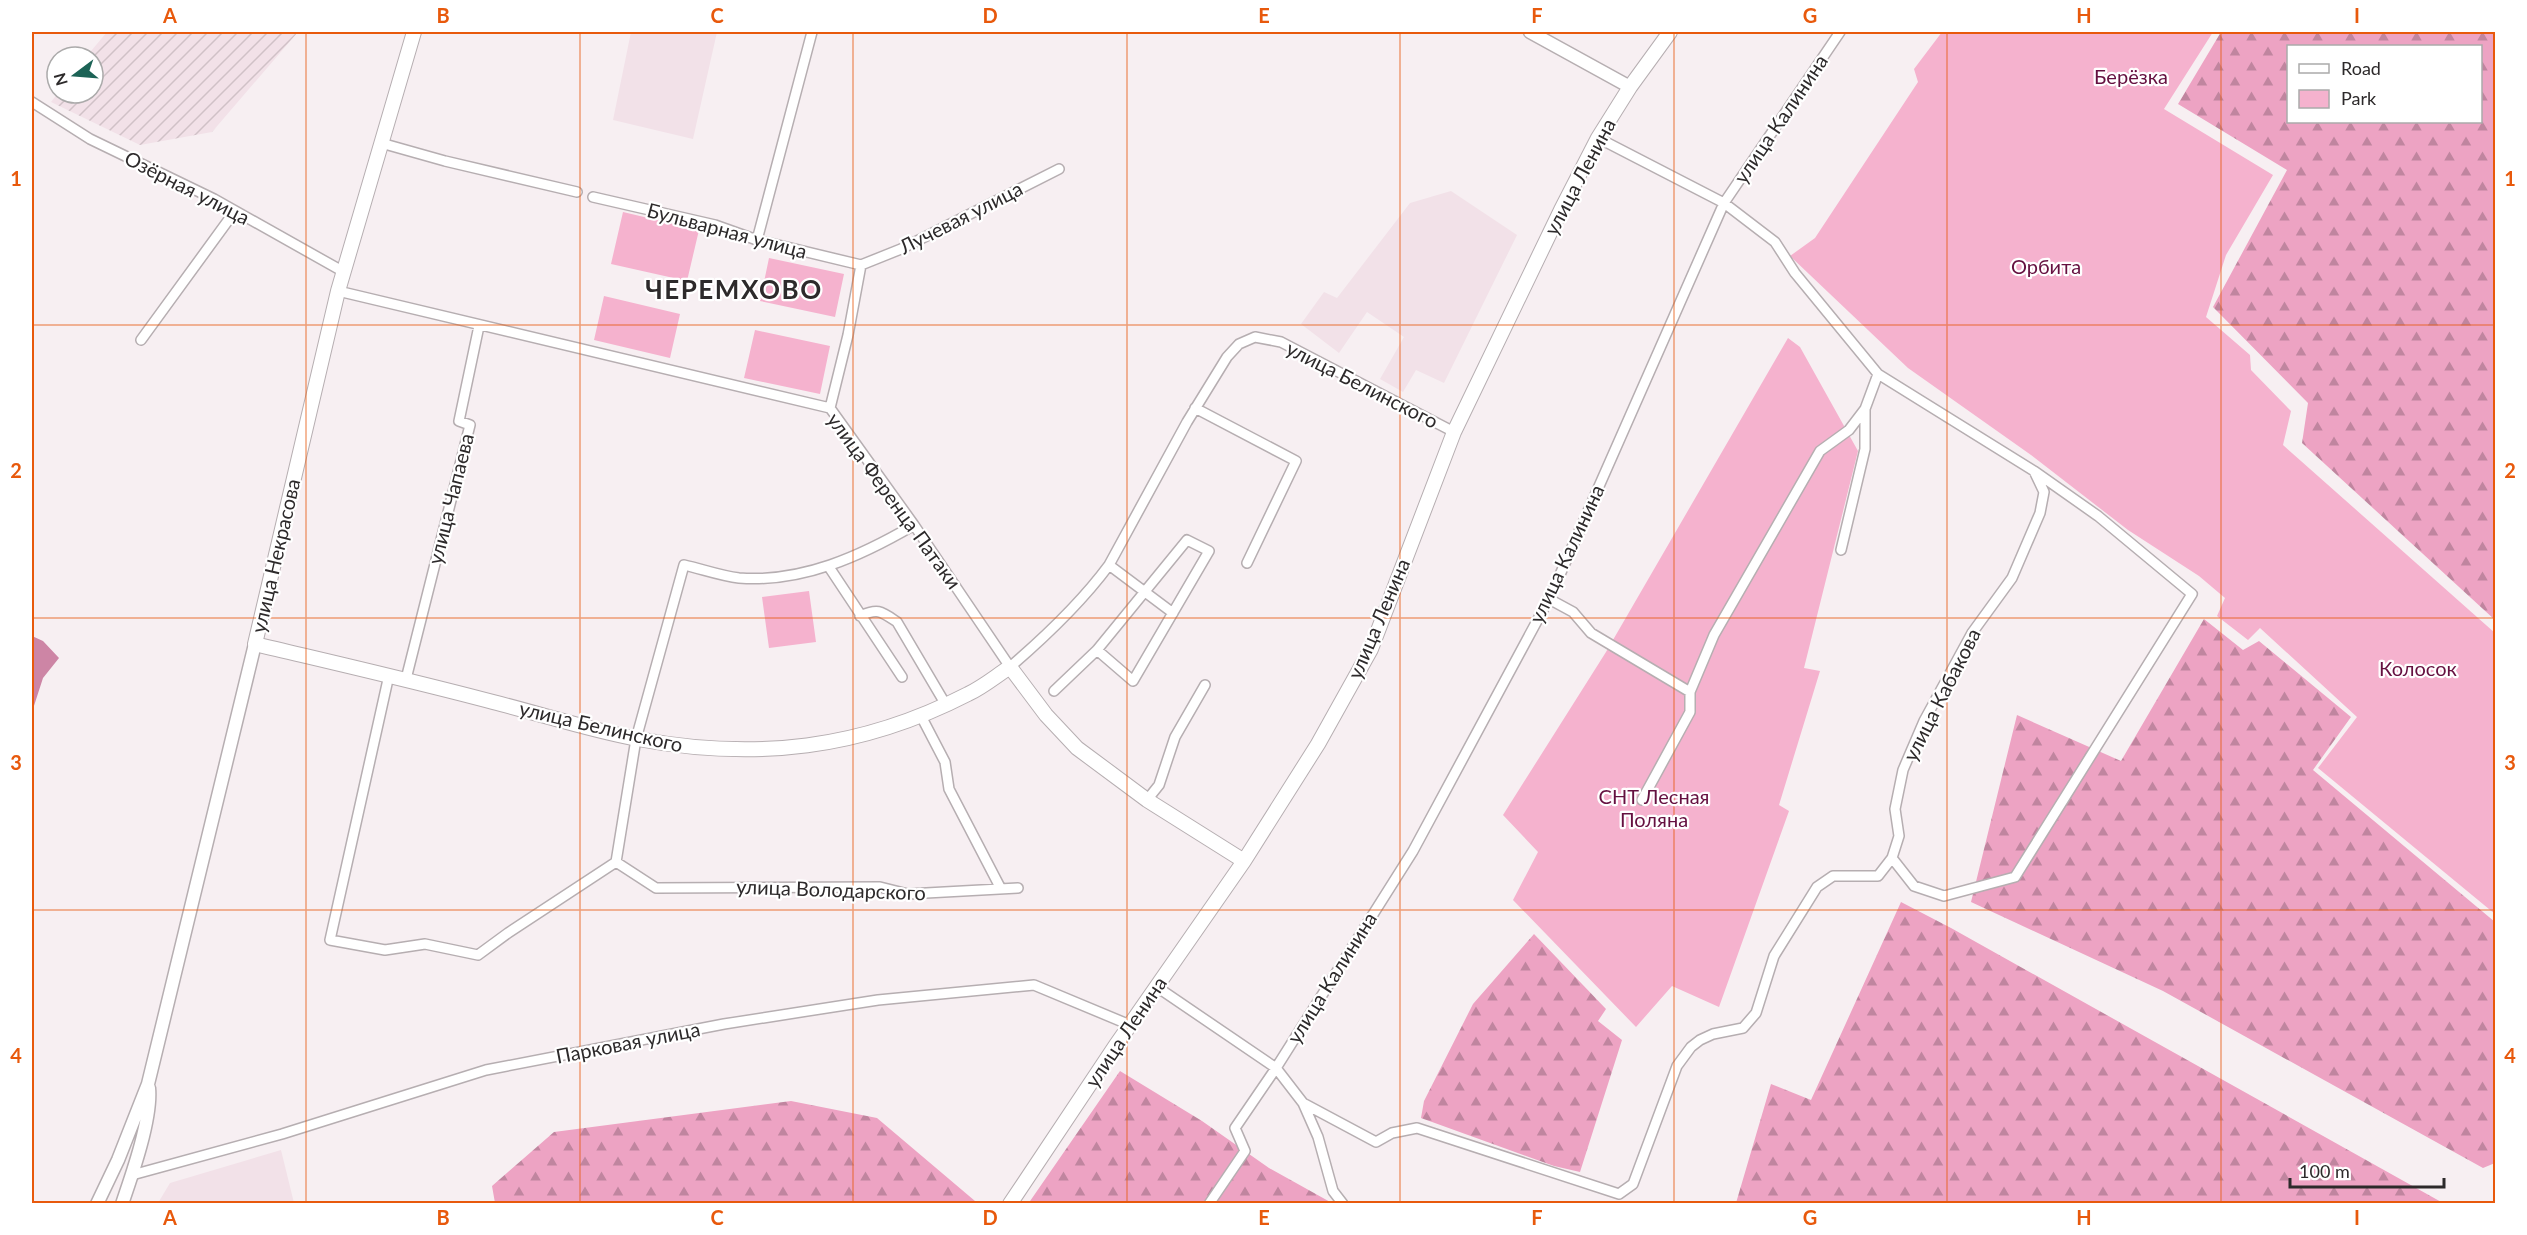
<svg xmlns="http://www.w3.org/2000/svg" width="2527" height="1235" font-family="Lato,sans-serif">
  <style>
    .built { fill: #f2e1e8 }
    .industrial { fill: url(#industrial-furrows) }
    .green { fill: #f5b2ce }
    .forest { fill: url(#forest-firs); fill-rule: evenodd }
    .water { fill: #cd85a5 }
    .lines { fill: none; stroke-linecap: round; stroke-linejoin: round }
    .minor-casing { stroke: #b6aeb1; stroke-width: 12 }
    .tertiary-casing { stroke: #b6aeb1; stroke-width: 15 }
    .secondary-casing { stroke: #b6aeb1; stroke-width: 16 }
    .minor { stroke: #fff; stroke-width: 9 }
    .tertiary { stroke: #fff; stroke-width: 12 }
    .secondary { stroke: #fff; stroke-width: 14 }
    .grid { fill: none; stroke: #e8590c; stroke-width: 1.5; stroke-opacity: 0.55 }
    .labels { text-anchor: middle; stroke-width: 4.5; stroke-linejoin: round; paint-order: stroke }
    .park-label { font-size: 20px; fill: #651040; stroke: #fff }
    .street-label { font-size: 20px; fill: #2d2a2b; stroke: #fff }
    .district-label { font-size: 26px; font-weight: bold; letter-spacing: 1.5px; fill: #2d2a2b; stroke: #fff }
    .neatline { fill: none; stroke: #e8590c; stroke-width: 2 }
    .grid-label { font-size: 20px; text-anchor: middle; font-weight: bold; fill: #e8590c }
  </style>
  <defs>
    <pattern id="industrial-furrows" width="10" height="10" patternUnits="userSpaceOnUse" patternTransform="scale(1.5)"><rect width="10" height="10" fill="#f2e1e8"/><path d="M-1 1l2-2M0 10L10 0M9 11l2-2" fill="none" stroke="#d0c1c7"/></pattern>
    <pattern id="forest-firs" width="22" height="20" patternUnits="userSpaceOnUse" patternTransform="scale(1.5)"><rect width="22" height="20" fill="#eda3c3"/><path d="M5 1l3.5 6h-7zM16 11l3.5 6h-7z" fill="#c0859f"/></pattern>
  </defs>
  <rect width="100%" height="100%" fill="#f7eff2"/>
  <!-- built -->
  <path class="built" d="M 631,32 L 717,32 L 693,139 L 613,120 Z
    M 1451,191 L 1517,235 L 1444,383 L 1416,370 L 1403,392 L 1380,379 L 1404,337 L 1367,312 L 1339,353 L 1301,324 L 1324,292 L 1337,298 L 1410,203 Z
    M 281,1150 L 294,1203 L 158,1203 L 170,1183 Z"/>
  <!-- industrial -->
  <path class="industrial" d="M 107,32 L 298,32 L 212,132 L 140,145 L 51,102 L 58,93 L 93,93 L 93,57 L 86,57 Z"/>
  <!-- green -->
  <path class="green" d="M 1942,32 L 2213,32 L 2164,109 L 2273,175 L 2226,255 L 2206,317 L 2250,355 L 2251,370 L 2291,411 L 2283,445 L 2495,633 L 2495,914 L 2318,768 L 2357,717 L 2260,628 L 2248,640 L 2217,616 L 2225,598 L 2199,576 L 2128,530 L 2031,455 L 1908,368 L 1790,256 L 1815,238 L 1918,82 L 1914,69 Z
    M 623,212 L 699,230 L 687,281 L 611,264 Z
    M 769,258 L 844,274 L 835,317 L 760,301 Z
    M 604,296 L 680,314 L 670,358 L 594,340 Z
    M 755,330 L 830,346 L 820,394 L 744,378 Z
    M 1788,338 L 1800,347 L 1858,451 L 1804,668 L 1820,671 L 1779,805 L 1789,811 L 1719,1007 L 1672,986 L 1636,1027 L 1513,900 L 1538,852 L 1503,815 L 1606,652 Z
    M 809,591 L 816,642 L 769,648 L 762,597 Z"/>
  <!-- forest -->
  <path class="forest" d="M 2221,32 L 2495,32 L 2495,620 L 2302,443 L 2308,403 L 2213,307 L 2287,170 L 2178,104 ZM 2288,46 L 2480,46 L 2480,122 L 2288,122 Z
    M 2204,619 L 2243,650 L 2259,641 L 2351,717 L 2313,770 L 2495,922 L 2495,1163 L 2483,1168 L 2163,991 L 1971,902 L 2017,715 L 2121,761 Z
    M 1901,902 L 1951,928 L 2443,1203 L 1736,1203 L 1771,1084 L 1811,1100 Z
    M 1534,934 L 1606,1009 L 1598,1021 L 1622,1040 L 1580,1172 L 1554,1166 L 1421,1118 L 1424,1101 L 1473,1004 Z
    M 1120,1071 L 1202,1121 L 1269,1168 L 1332,1203 L 1028,1204 Z
    M 791,1101 L 877,1118 L 975,1201 L 973,1204 L 495,1203 L 492,1186 L 554,1132 Z"/>
  <!-- water -->
  <path class="water" d="M 32,636 L 43,641 L 59,658 L 43,678 L 32,712 Z"/>
  <g class="lines">
    <defs>
      <path id="minor" d="M 32,102 L 90,139 L 214,199 L 344,272
        M 1598,138 L 1724,203 L 1775,242 L 1795,273 L 1878,374 L 2034,471 L 2098,516 L 2192,594 L 2015,877 L 1944,896 L 1914,886 L 1892,858
        M 381,143 L 445,161 L 577,192
        M 593,197 L 715,225 L 757,240 L 861,265
        M 757,240 L 812,32
        M 861,265 L 901,249 L 1059,169
        M 338,291 L 830,408 L 914,525 L 1010,667 C 1046,636 1081,603 1109,565 L 1187,422 L 1227,357 L 1239,344 L 1255,337 L 1281,342 L 1454,432
        M 141,340 L 235,211
        M 830,408 L 848,335 L 861,265
        M 1195,408 L 1296,461 L 1247,563
        M 1841,550 L 1865,449 L 1865,409 L 1878,374
        M 1109,565 L 1173,613
        M 829,567 L 902,677
        M 1549,599 L 1573,612 L 1591,633 L 1690,692 L 1690,712 L 1642,800
        M 860,616 C 878,608 881,611 897,622 L 946,705
        M 389,675 L 330,940 L 385,950 L 425,944 L 478,955 L 508,933 L 616,862 L 636,739 L 684,565 C 702,569 721,576 739,578 C 802,583 861,556 914,525
        M 406,679 L 470,425 L 459,421 L 479,326
        M 1054,691 L 1097,650 L 1187,540 L 1209,551 L 1133,681 L 1097,650
        M 1690,692 L 1714,635 L 1820,451 L 1849,430 L 1865,409
        M 921,716 L 945,762 L 949,789 L 1001,889
        M 1147,800 L 1159,785 L 1175,737 L 1205,685
        M 616,862 L 656,888 L 880,887 L 908,894 L 1018,888
        M 1157,987 L 1276,1068 L 1303,1103 L 1376,1142 L 1392,1133 L 1417,1128 L 1619,1194 L 1633,1184 L 1677,1066 L 1691,1047 L 1700,1040 L 1713,1034 L 1743,1028 L 1756,1013 L 1774,956 L 1817,887 L 1833,876 L 1878,876 L 1892,858 L 1899,836 L 1895,809 L 1903,770 L 1924,721 L 1972,633 L 2012,578 L 2040,513 L 2044,492 L 2034,471
        M 1303,1103 L 1318,1137 L 1333,1191 L 1343,1204
        M 132,1175 L 282,1134 L 486,1070 L 724,1024 L 878,1000 L 1034,985 L 1130,1025
        M 1209,1204 L 1245,1151 L 1235,1128 L 1276,1068 L 1413,851 L 1551,595 L 1724,203 L 1840,32"/>
      <path id="tertiary" d="M 1530,32 L 1630,87
        M 97,1204 L 118,1160 L 148,1084 L 255,644
        M 122,1204 C 132,1175 152,1118 149,1088"/>
      <path id="secondary" d="M 414,32 L 338,291 L 255,644 C 335,663 414,681 493,702 C 541,714 589,730 638,739 C 756,761 861,749 968,694 C 983,687 996,676 1010,667 L 1046,715 L 1077,748 L 1147,800 L 1244,861
        M 1010,1204 L 1116,1045 L 1244,861 L 1318,744 L 1371,649 L 1454,432 L 1561,210 L 1598,138 L 1630,87 L 1670,32"/>
    </defs>
    <!-- minor casing -->
    <use href="#minor" class="minor-casing"/>
    <!-- tertiary casing -->
    <use href="#tertiary" class="tertiary-casing"/>
    <!-- secondary casing -->
    <use href="#secondary" class="secondary-casing"/>
    <!-- minor -->
    <use href="#minor" class="minor"/>
    <!-- tertiary -->
    <use href="#tertiary" class="tertiary"/>
    <!-- secondary -->
    <use href="#secondary" class="secondary"/>
  </g>
  <!-- grid -->
  <path class="grid" d="M 306,32 L 306,1204M 580,32 L 580,1204M 853,32 L 853,1204M 1127,32 L 1127,1204M 1400,32 L 1400,1204M 1674,32 L 1674,1204M 1947,32 L 1947,1204M 2221,32 L 2221,1204M 32,325 L 2496,325M 32,618 L 2496,618M 32,910 L 2496,910"/>
  <g class="labels">
    <!-- park labels -->
    <g class="park-label">
      <text x="2131" y="84">Берёзка</text>
      <text x="2046" y="274">Орбита</text>
      <text x="2418" y="676">Колосок</text>
      <text x="1654" y="804">СНТ Лесная<tspan x="1654" dy="23">Поляна</tspan></text>
    </g>
    <!-- street labels -->
    <g class="street-label">
      <text transform="translate(1781 119) rotate(-56)" y="7">улица Калинина</text>
      <text transform="translate(1580 177) rotate(-62)" y="7">улица Ленина</text>
      <text transform="translate(187 188) rotate(27)" y="7">Озёрная улица</text>
      <text transform="translate(961 218) rotate(-27)" y="7">Лучевая улица</text>
      <text transform="translate(727 231) rotate(15)" y="7">Бульварная улица</text>
      <text transform="translate(1362 385) rotate(27)" y="7">улица Белинского</text>
      <text transform="translate(451 499) rotate(-76)" y="7">улица Чапаева</text>
      <text transform="translate(894 501) rotate(54)" y="7">улица Ференца Патаки</text>
      <text transform="translate(1567 554) rotate(-65)" y="7">улица Калинина</text>
      <text transform="translate(276 556) rotate(-77)" y="7">улица Некрасова</text>
      <text transform="translate(1379 619) rotate(-67)" y="7">улица Ленина</text>
      <text transform="translate(1942 695) rotate(-63)" y="7">улица Кабакова</text>
      <text transform="translate(601 727) rotate(13)" y="7">улица Белинского</text>
      <text transform="translate(831 890) rotate(2)" y="7">улица Володарского</text>
      <text transform="translate(1332 978) rotate(-58)" y="7">улица Калинина</text>
      <text transform="translate(1126 1032) rotate(-56)" y="7">улица Ленина</text>
      <text transform="translate(628 1043) rotate(-11)" y="7">Парковая улица</text>
    </g>
    <!-- district labels -->
    <g class="district-label">
      <text x="734" y="299">ЧЕРЕМХОВО</text>
    </g>
  </g>
  <!-- border -->
  <rect width="2527" height="1235" fill="none" stroke="#ffffff" stroke-width="66"/>
  <!-- legend -->
  <rect x="2287" y="45" width="195" height="78" fill="#ffffff" stroke="#abaaaa" stroke-width="1.5"/>
  <rect x="2299" y="64" width="30" height="9" fill="#ffffff" stroke="#abaaaa" stroke-width="1.5"/>
  <text x="2341" y="75" font-size="18" fill="#2d2a2b">Road</text>
  <rect x="2299" y="90" width="30" height="18" fill="#f5b2ce" stroke="#abaaaa" stroke-width="1.5"/>
  <text x="2341" y="105" font-size="18" fill="#2d2a2b">Park</text>
  <!-- north arrow -->
  <g transform="translate(75 75) rotate(254)"><circle r="28" fill="#ffffff" stroke="#abaaaa" stroke-width="1.5"/>
  <path d="M0-4.5L10 22L0 15L-10 22Z" fill="#1c6356"/>
  <text y="-9" font-size="16" font-weight="bold" text-anchor="middle" fill="#2d2a2b">N</text>
  </g>
  <!-- scale -->
  <path d="M2290 1178v9h154v-9" fill="none" stroke="#2d2a2b" stroke-width="3"/>
  <text x="2299" y="1178" font-size="18" fill="#2d2a2b" stroke="#ffffff" stroke-width="4.5" paint-order="stroke">100 m</text>
  <rect x="33" y="33" width="2461" height="1169" class="neatline"/>
  <g class="grid-label">
    <text x="170" y="23">A</text>
    <text x="443" y="23">B</text>
    <text x="717" y="23">C</text>
    <text x="990" y="23">D</text>
    <text x="1264" y="23">E</text>
    <text x="1537" y="23">F</text>
    <text x="1810" y="23">G</text>
    <text x="2084" y="23">H</text>
    <text x="2357" y="23">I</text>
    <text x="16" y="186">1</text>
    <text x="2510" y="186">1</text>
    <text x="16" y="478">2</text>
    <text x="2510" y="478">2</text>
    <text x="16" y="770">3</text>
    <text x="2510" y="770">3</text>
    <text x="16" y="1063">4</text>
    <text x="2510" y="1063">4</text>
    <text x="170" y="1225">A</text>
    <text x="443" y="1225">B</text>
    <text x="717" y="1225">C</text>
    <text x="990" y="1225">D</text>
    <text x="1264" y="1225">E</text>
    <text x="1537" y="1225">F</text>
    <text x="1810" y="1225">G</text>
    <text x="2084" y="1225">H</text>
    <text x="2357" y="1225">I</text>
  </g>
</svg>
